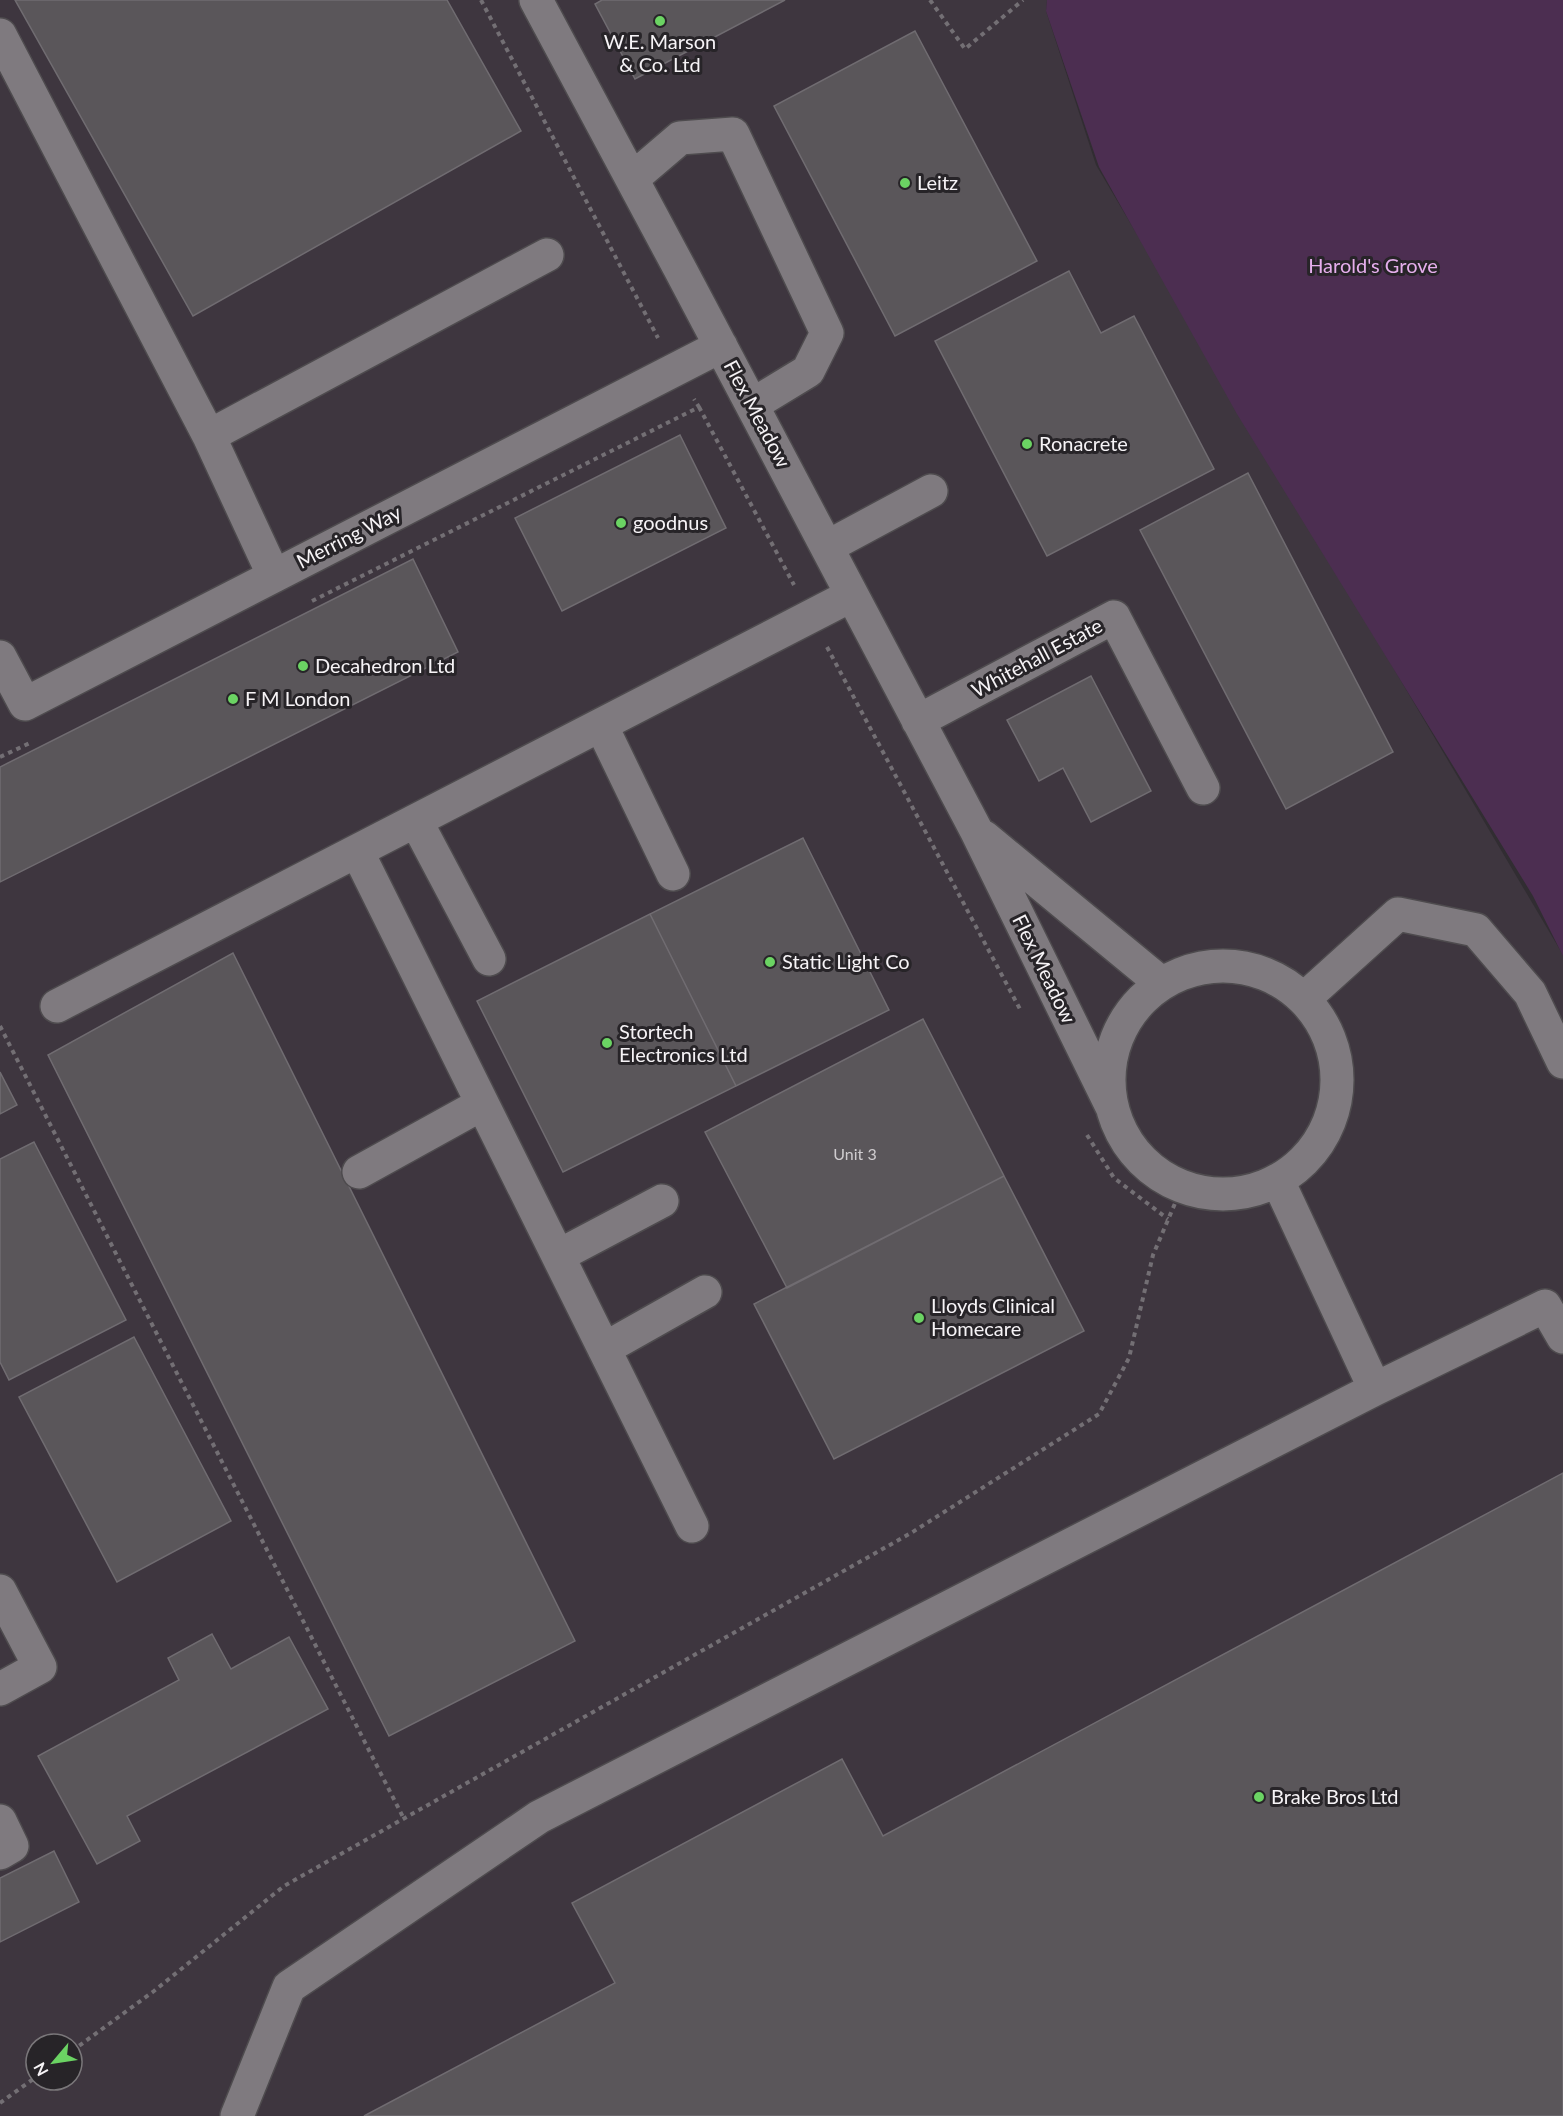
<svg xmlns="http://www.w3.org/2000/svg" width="1563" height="2116" font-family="Lato,sans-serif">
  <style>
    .built { fill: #3e363f; fill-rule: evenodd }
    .green { fill: #4c2e51 }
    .building { fill: #5a565a; stroke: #706c71; stroke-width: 1.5 }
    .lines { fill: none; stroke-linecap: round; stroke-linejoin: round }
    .minor-casing { stroke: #4e4b4e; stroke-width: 36 }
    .path { stroke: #736f74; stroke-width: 4; stroke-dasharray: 4.5 4.5; stroke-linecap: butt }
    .minor { stroke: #7f7a7f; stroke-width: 33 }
    .poi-dot { fill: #6bd363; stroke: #272428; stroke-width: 2 }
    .labels { text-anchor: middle; stroke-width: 6; stroke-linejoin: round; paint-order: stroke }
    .number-label { font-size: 16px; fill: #cfcccf }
    .poi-label { font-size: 20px; fill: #f6f3f6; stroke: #272428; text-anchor: start }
    .park-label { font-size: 20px; fill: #e5aeec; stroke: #272428 }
    .street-label { font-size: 20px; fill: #f6f3f6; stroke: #272428 }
  </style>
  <rect width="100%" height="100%" fill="#312d32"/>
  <!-- built -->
  <path class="built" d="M 0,0 L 1047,0 L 1046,11 L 1096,165 L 1563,955 L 1563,2116 L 0,2116 ZM 36,2044 L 72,2044 L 72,2080 L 36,2080 Z"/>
  <!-- green -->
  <path class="green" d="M 1047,0 L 1563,0 L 1563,956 L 1533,896 L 1237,414 L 1099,167 L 1046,11 Z"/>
  <!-- building -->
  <path class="building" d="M 15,0 L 447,0 L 521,131 L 193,316 Z
    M 602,0 L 785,0 L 635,79 L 595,4 Z
    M 915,31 L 1037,261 L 895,336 L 774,106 Z
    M 1069,271 L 1101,333 L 1134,316 L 1214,469 L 1047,556 L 935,341 Z
    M 680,435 L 726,528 L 562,611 L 515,518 Z
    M 1248,473 L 1393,752 L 1286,809 L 1140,530 Z
    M 413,559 L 458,652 L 0,882 L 0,767 Z
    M 1091,676 L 1151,791 L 1091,822 L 1063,768 L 1039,781 L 1007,720 Z
    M 803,838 L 889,1010 L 736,1086 L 650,914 Z
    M 650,914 L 736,1086 L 563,1172 L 477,1001 Z
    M 233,953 L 575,1641 L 389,1736 L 48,1055 Z
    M 923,1019 L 1004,1176 L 787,1288 L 705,1132 Z
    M 0,1072 L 17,1105 L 0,1114 Z
    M 34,1142 L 126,1320 L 9,1380 L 0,1362 L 0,1159 Z
    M 1004,1176 L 1084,1331 L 834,1459 L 754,1304 Z
    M 134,1337 L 231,1521 L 117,1582 L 19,1397 Z
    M 1563,1473 L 1563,2116 L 364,2116 L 615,1983 L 572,1903 L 842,1759 L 883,1836 Z
    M 212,1634 L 231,1669 L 289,1637 L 328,1709 L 127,1816 L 140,1841 L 97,1864 L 38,1756 L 179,1680 L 168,1658 Z
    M 54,1851 L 79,1902 L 0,1942 L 0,1878 Z"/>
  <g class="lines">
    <defs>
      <path id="minor" d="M 536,0 L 680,269 L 976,830 L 1112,1107
        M 0,35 L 209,436 L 274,576
        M 632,179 L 680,138 L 733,134 L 827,333 L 808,371 L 752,405
        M 209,436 L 547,255
        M 827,547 L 931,491
        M 0,657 L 25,704 L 721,346
        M 918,721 L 1114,617 L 1203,788
        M 601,725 L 673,874
        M 416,821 L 489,959
        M 984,837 L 1161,983
        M 357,851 L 692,1526
        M1109 1080a114 114 0 1 1 228 0a114 114 0 1 1-228 0Z
        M 1305,998 L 1398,914 L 1476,930 L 1530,993 L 1563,1062
        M 57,1006 L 852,595
        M 359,1172 L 482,1104
        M 1278,1181 L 1375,1389
        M 558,1256 L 662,1201
        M 604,1349 L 705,1292
        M 0,1591 L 40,1667 L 0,1689
        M 0,1821 L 12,1846 L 0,1853
        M 237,2116 L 289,1987 L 539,1817 L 1375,1389 L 1545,1306 L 1563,1337"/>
    </defs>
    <!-- minor casing -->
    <use href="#minor" class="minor-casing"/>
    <!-- path -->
    <path class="path" d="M 481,0 L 658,338
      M 930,0 L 965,49 L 1023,0
      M 699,407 L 794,585
      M 312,601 L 699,407 L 694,399
      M 827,647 L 1021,1011
      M 0,757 L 32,742
      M 0,1026 L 404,1819
      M 1087,1135 L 1114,1178 L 1168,1219
      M 72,2051 L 154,1991 L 284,1886 L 911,1533 L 1099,1414 L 1129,1358 L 1153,1255 L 1182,1187
      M 0,2103 L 36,2077"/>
    <!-- minor -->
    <use href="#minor" class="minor"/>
  </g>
  <!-- markers -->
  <g class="poi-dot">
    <circle cx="660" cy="21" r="6"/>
    <circle cx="905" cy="183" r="6"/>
    <circle cx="1027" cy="444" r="6"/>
    <circle cx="621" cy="523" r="6"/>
    <circle cx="303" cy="666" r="6"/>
    <circle cx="233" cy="699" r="6"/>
    <circle cx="770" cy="962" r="6"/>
    <circle cx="607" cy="1043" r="6"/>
    <circle cx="919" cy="1318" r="6"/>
    <circle cx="1259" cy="1797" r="6"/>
  </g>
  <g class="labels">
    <!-- number labels -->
    <g class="number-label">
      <text x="855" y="1160">Unit 3</text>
    </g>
    <!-- poi labels -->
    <g class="poi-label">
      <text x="660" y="49" text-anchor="middle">W.E. Marson<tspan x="660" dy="23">&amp; Co. Ltd</tspan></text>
      <text x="917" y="190">Leitz</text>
      <text x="1039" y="451">Ronacrete</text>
      <text x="633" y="530">goodnus</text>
      <text x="315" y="673">Decahedron Ltd</text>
      <text x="245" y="706">F M London</text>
      <text x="782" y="969">Static Light Co</text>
      <text x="619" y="1039">Stortech<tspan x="619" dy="23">Electronics Ltd</tspan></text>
      <text x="931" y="1313">Lloyds Clinical<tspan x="931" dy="23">Homecare</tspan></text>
      <text x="1271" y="1804">Brake Bros Ltd</text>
    </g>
    <!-- park labels -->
    <g class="park-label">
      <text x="1373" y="273">Harold's Grove</text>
    </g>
    <!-- street labels -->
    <g class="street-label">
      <text transform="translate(757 414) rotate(62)" y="7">Flex Meadow</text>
      <text transform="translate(349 537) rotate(-27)" y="7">Merring Way</text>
      <text transform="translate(1037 658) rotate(-28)" y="7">Whitehall Estate</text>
      <text transform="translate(1044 969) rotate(64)" y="7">Flex Meadow</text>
    </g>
  </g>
  <!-- north arrow -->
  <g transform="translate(54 2062) rotate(241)"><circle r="28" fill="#272428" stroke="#7a777a" stroke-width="1.5"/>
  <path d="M0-4.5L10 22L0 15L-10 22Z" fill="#6bd363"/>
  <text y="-9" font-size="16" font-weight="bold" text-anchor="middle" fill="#f6f3f6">N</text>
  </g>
</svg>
